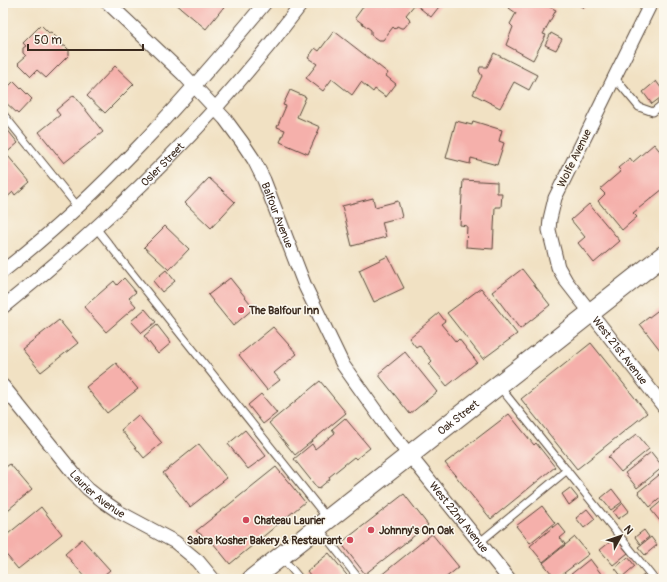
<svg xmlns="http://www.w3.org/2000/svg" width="667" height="582" font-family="Pangolin,sans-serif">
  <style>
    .building { fill: #f5b0ab }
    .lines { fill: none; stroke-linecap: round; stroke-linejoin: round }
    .lane-casing { stroke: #564537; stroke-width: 9 }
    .street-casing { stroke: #564537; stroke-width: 15 }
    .secondary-casing { stroke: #564537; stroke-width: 21 }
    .lane { stroke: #fff; stroke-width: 7 }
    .street { stroke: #fff; stroke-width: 13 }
    .secondary { stroke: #fff; stroke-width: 19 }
    .poi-dot { fill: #d1495b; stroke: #fbf7ec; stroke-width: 1.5 }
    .labels { text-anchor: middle; stroke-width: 3; stroke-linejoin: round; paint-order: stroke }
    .street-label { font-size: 11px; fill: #3b2a1e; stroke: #fbf7ec }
    .poi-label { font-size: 11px; font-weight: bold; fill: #3b2a1e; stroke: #fbf7ec; text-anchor: start }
  </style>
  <rect width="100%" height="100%" fill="#fbf7ec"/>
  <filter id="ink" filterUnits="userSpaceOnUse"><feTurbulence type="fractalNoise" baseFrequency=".025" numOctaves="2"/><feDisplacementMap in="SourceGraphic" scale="8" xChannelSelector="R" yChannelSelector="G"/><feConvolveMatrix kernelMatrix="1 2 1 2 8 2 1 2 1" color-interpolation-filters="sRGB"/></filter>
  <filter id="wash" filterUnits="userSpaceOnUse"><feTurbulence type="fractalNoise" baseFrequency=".012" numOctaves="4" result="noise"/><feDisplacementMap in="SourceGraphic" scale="16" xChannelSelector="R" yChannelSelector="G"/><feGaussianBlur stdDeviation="0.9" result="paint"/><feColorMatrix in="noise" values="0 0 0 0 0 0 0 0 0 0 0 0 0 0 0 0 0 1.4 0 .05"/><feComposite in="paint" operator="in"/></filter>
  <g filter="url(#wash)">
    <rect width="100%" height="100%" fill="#f1e1c3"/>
    <g id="blocks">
      <!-- building -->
      <path class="building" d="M 175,3 L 227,3 L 206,29 Z
        M 366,3 L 442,3 L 431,17 L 415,4 L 406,15 L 409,18 L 410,21 L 404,28 L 401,28 L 397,26 L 395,29 L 393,27 L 383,40 L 378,40 L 371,35 L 371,30 L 355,18 Z
        M 508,3 L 542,3 L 556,10 L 543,34 L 546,35 L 533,60 L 506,45 L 513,27 L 510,24 L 516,13 L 509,8 L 511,5 Z
        M 575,3 L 587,3 L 584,8 Z
        M 41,25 L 49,33 L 51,32 L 63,44 L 61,46 L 65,46 L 69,50 L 69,55 L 46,78 L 37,70 L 31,76 L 18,63 L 26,56 L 23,53 L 23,48 L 26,46 L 23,43 Z
        M 334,31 L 388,73 L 386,76 L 396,84 L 386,97 L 375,89 L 373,92 L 361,82 L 352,95 L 332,79 L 323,91 L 306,78 L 317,64 L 308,58 L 315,48 L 319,51 Z
        M 551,33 L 562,39 L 556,50 L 545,45 Z
        M 494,53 L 537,75 L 529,90 L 514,82 L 500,108 L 473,94 L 482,76 L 479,71 L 480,67 L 487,67 Z
        M 115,66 L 134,84 L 105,113 L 87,96 Z
        M 14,81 L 32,99 L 18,114 L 3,100 L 3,92 Z
        M 656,81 L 664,92 L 664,95 L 652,104 L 643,92 Z
        M 290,90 L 306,97 L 297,117 L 320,127 L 308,154 L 280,142 L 285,130 L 277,127 L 286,106 L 283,105 Z
        M 74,95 L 103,132 L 64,163 L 39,132 L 60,115 L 56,110 Z
        M 456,121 L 472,125 L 473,121 L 502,130 L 499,141 L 504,143 L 497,165 L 471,158 L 470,164 L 446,158 Z
        M 6,128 L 18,143 L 4,155 L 3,130 Z
        M 654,144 L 664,156 L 664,191 L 663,189 L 633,213 L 637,217 L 622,230 L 598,201 L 605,194 L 600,189 L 621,171 L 618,168 L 630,158 L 633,162 Z
        M 8,156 L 30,182 L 15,195 L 13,192 L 3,201 L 3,160 Z
        M 209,178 L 235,202 L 211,228 L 185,203 Z
        M 463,180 L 497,182 L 497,193 L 502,193 L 501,207 L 495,207 L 493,249 L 466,247 L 467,226 L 460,225 Z
        M 373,198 L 375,207 L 398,201 L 402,217 L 382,222 L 386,237 L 352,246 L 342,206 Z
        M 589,204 L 620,241 L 594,263 L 578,243 L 585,237 L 571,220 Z
        M 165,226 L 189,249 L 169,270 L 144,247 Z
        M 388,256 L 404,288 L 374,302 L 359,270 Z
        M 522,269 L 550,305 L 520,329 L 492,292 Z
        M 166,270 L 175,281 L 162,292 L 153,281 Z
        M 124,278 L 136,292 L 129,298 L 136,306 L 106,332 L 84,307 L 114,281 L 117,285 Z
        M 230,278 L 254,308 L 233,326 L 208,295 Z
        M 481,288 L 517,334 L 483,359 L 447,313 Z
        M 661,308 L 664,311 L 664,355 L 640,324 Z
        M 145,309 L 156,322 L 142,333 L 131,321 Z
        M 439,313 L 445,321 L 441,324 L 456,342 L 459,339 L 477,362 L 447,386 L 429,364 L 432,361 L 419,345 L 416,347 L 409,338 Z
        M 59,320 L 78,343 L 41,372 L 22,349 Z
        M 157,325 L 171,343 L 158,354 L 144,336 Z
        M 273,327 L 297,354 L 274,373 L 280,380 L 267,390 L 239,355 Z
        M 591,343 L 647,413 L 577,469 L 521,399 Z
        M 405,352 L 437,392 L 410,414 L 378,374 Z
        M 116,363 L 138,389 L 107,413 L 86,387 Z
        M 320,381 L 346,413 L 295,455 L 269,423 Z
        M 261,394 L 277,413 L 263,424 L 248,405 Z
        M 509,414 L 534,445 L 536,443 L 555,467 L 491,519 L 445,463 Z
        M 138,415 L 162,443 L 144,458 L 121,430 Z
        M 345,418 L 370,448 L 356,459 L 354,457 L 329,477 L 330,479 L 318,489 L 294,459 L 312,444 L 315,449 L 335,433 L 332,429 Z
        M 245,430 L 266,456 L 248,469 L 228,444 Z
        M 637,434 L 649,449 L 621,472 L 608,457 Z
        M 199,444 L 227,478 L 190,507 L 163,473 Z
        M 651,452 L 663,467 L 637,488 L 625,473 Z
        M 10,464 L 32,490 L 3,514 L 3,469 Z
        M 276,467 L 305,502 L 230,564 L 213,543 L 196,531 Z
        M 664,471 L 664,495 L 650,507 L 638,492 Z
        M 570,488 L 578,498 L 569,505 L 562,494 Z
        M 612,489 L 622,502 L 611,510 L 601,498 Z
        M 404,494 L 428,525 L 365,574 L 341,543 Z
        M 664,499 L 664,526 L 651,510 Z
        M 623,503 L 629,511 L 618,519 L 613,512 Z
        M 542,506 L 555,523 L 530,543 L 516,526 Z
        M 41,507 L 62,534 L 18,569 L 3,551 L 3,538 Z
        M 587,509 L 595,519 L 584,528 L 576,518 Z
        M 558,523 L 566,533 L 560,538 L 565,544 L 543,562 L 530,546 Z
        M 644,530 L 649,537 L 640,544 L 635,537 Z
        M 432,534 L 459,567 L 444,579 L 383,579 L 380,576 Z
        M 575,537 L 589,554 L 556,579 L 543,563 Z
        M 651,537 L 657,545 L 645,555 L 638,547 Z
        M 615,538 L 628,553 L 613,565 L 600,550 Z
        M 82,539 L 110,570 L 99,579 L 87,579 L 65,554 Z
        M 329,553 L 350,579 L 313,579 L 307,571 Z
        M 628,557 L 635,566 L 622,577 L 615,568 Z
        M 590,559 L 602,575 L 596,579 L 565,579 Z
        M 664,568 L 664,576 L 660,571 Z
        M 644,575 L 648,579 L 639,579 Z"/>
    </g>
  </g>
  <g filter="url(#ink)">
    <use href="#blocks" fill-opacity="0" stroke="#564537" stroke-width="1"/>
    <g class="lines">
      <defs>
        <path id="lane" d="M 614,77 L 639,107 L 653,112 L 664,103
          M 3,114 L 78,207
          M 96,228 L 328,519
          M 499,386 L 654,579
          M 318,527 L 359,579
          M 480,542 L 567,470
          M 281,556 L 300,579"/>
        <g id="street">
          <path id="s1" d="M 108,3 L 183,74 L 225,119 L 242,142 L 254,160 L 264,180 L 305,286 L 343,365 L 390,431 L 509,579"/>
          <path id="s2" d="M 651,3 L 555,198 L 550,219 L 549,230 L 558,267 L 566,281 L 664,407"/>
          <path d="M 3,271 C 102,194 185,99 265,3"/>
          <path id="s3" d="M 3,307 C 114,218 217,117 302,3"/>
          <path id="s4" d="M 3,386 L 75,475 L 88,489 L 103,501 L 119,512 L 175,542 L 198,561 L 213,579"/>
        </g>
        <g id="secondary">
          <path id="s5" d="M 252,579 C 389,471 527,364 664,255"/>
        </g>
      </defs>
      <!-- lane casing -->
      <use href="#lane" class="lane-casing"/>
      <!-- street casing -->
      <use href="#street" class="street-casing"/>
      <!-- secondary casing -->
      <use href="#secondary" class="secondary-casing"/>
      <!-- lane -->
      <use href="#lane" class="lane"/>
      <!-- street -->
      <use href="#street" class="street"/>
      <!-- secondary -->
      <use href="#secondary" class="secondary"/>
    </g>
  </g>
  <!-- markers -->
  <g class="poi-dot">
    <circle cx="241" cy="310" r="4"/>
    <circle cx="246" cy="520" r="4"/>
    <circle cx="371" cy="530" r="4"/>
    <circle cx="350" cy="540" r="4"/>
  </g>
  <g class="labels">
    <!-- street labels -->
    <g class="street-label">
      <text transform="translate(574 158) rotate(-64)" y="4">Wolfe Avenue</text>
      <text dy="4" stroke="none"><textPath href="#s3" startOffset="214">Osler Street</textPath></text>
      <text dy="4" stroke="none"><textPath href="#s1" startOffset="275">Balfour Avenue</textPath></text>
      <text dy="4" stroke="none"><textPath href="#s2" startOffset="392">West 21st Avenue</textPath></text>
      <text dy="4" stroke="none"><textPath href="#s5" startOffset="262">Oak Street</textPath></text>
      <text dy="4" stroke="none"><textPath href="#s4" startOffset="144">Laurier Avenue</textPath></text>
      <text dy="4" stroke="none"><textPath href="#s1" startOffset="630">West 22nd Avenue</textPath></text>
    </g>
    <!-- poi labels -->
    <g class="poi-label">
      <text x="249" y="314">The Balfour Inn</text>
      <text x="254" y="524">Chateau Laurier</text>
      <text x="379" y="534">Johnny's On Oak</text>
      <text x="342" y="544" text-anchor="end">Sabra Kosher Bakery &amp; Restaurant</text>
    </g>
  </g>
  <!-- margin -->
  <rect width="667" height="582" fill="none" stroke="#fbf7ec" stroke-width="16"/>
  <!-- north arrow -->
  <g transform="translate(621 536) rotate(50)" stroke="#fbf7ec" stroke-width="3" paint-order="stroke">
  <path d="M0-3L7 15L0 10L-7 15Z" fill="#3b2a1e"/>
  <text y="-6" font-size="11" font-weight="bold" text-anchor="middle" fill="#3b2a1e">N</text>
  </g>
  <!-- scale -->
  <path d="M28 44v6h115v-6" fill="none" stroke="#3b2a1e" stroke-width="2"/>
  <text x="34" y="44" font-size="12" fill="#3b2a1e" stroke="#fbf7ec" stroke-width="3" paint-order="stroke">50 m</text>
</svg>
